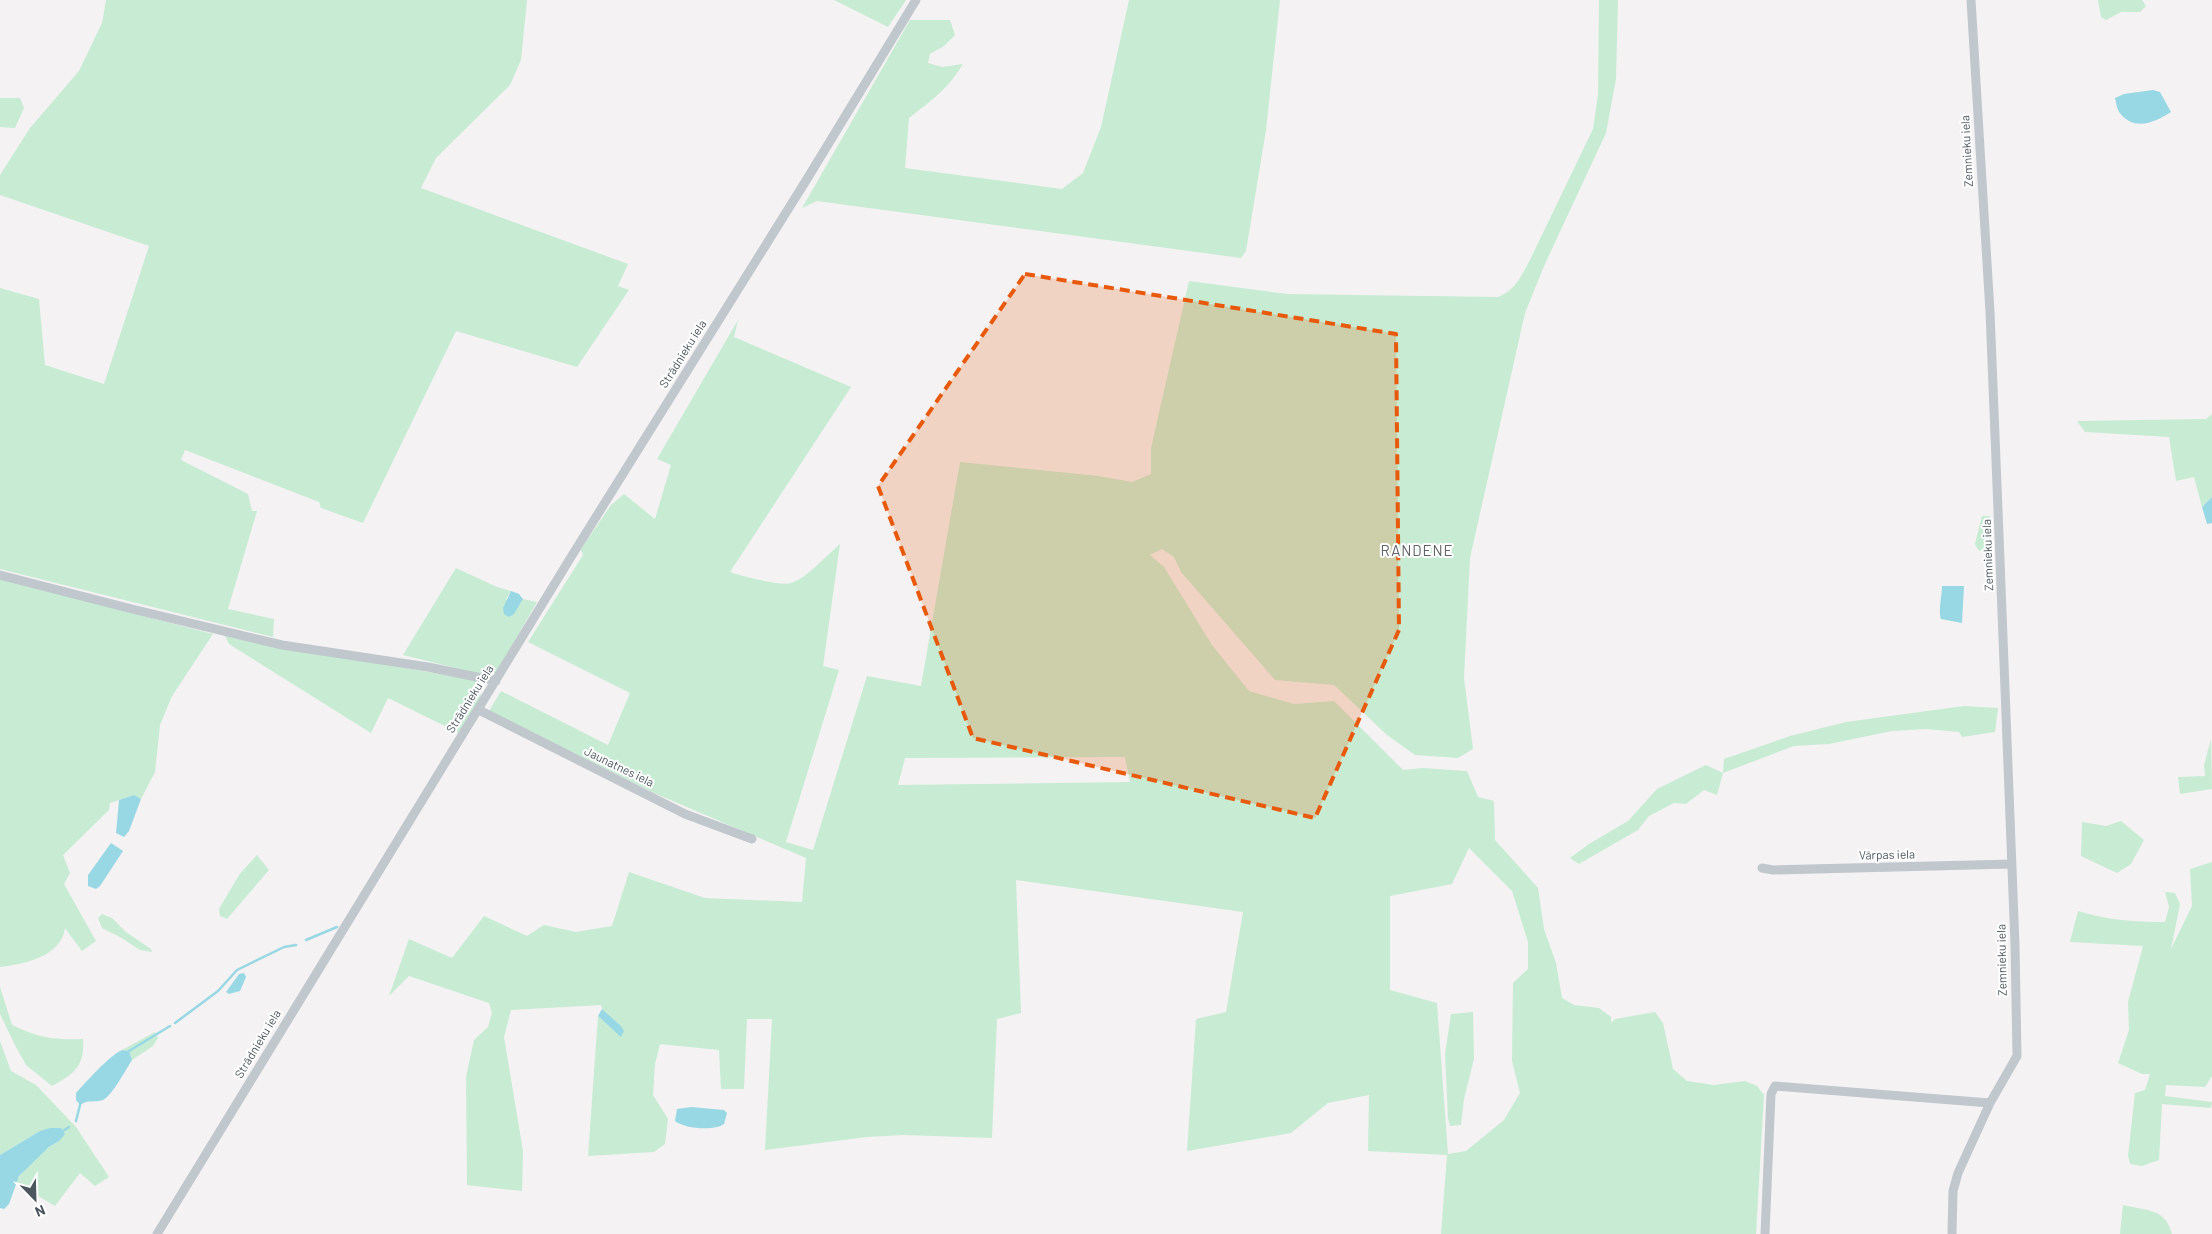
<svg xmlns="http://www.w3.org/2000/svg" width="2212" height="1234" font-family="Barlow,sans-serif">
  <style>
    .green { fill: #c7ecd3; fill-rule: evenodd }
    .water { fill: #98d8e4 }
    .lines { fill: none; stroke-linecap: round; stroke-linejoin: round }
    .stream { stroke: #98d8e4; stroke-width: 2.5 }
    .street { stroke: #c0c7cd; stroke-width: 9 }
    .marked { fill: #e8590c; fill-opacity: 0.2; stroke: #e8590c; stroke-width: 4; stroke-dasharray: 10 6; stroke-linejoin: round }
    .labels { text-anchor: middle; stroke-width: 4; stroke-linejoin: round; paint-order: stroke }
    .street-label { font-size: 12px; fill: #4c565e; stroke: #fff }
    .quarter-label { font-size: 15px; letter-spacing: 1px; fill: #5f6366; stroke: #fff }
  </style>
  <rect width="100%" height="100%" fill="#f4f2f3"/>
  <!-- green -->
  <path class="green" d="M 106,0 L 527,0 L 521,60 L 510,85 L 436,158 L 421,188 L 628,264 L 618,286 L 629,290 L 577,367 L 456,331 L 363,523 L 321,508 L 319,502 L 185,450 L 181,460 L 248,494 L 252,511 L 257,511 L 228,609 L 274,619 L 273,637 L 0,569 L 0,288 L 39,299 L 45,365 L 104,384 L 149,246 L 0,195 L 0,175 L 30,128 L 79,71 L 102,23 Z
    M 834,0 L 906,0 L 888,27 Z
    M 1129,0 L 1280,0 L 1266,130 L 1246,251 L 1241,258 L 817,201 L 802,208 L 910,20 L 950,20 L 955,35 L 944,46 L 930,54 L 928,63 L 942,67 L 963,64 C 947,90 932,100 909,118 L 905,168 L 1062,189 L 1083,173 L 1101,127 Z
    M 1599,0 L 1618,0 L 1616,79 L 1606,133 L 1544,266 L 1525,313 L 1470,558 L 1464,678 L 1473,749 L 1458,758 L 1415,755 L 1387,735 L 1334,685 L 1275,680 L 1181,572 L 1174,557 L 1162,549 L 1150,555 L 1164,567 L 1212,645 L 1249,691 L 1294,704 L 1334,701 L 1403,770 L 1423,768 L 1467,771 L 1478,797 L 1494,801 L 1495,840 L 1538,888 L 1544,929 L 1556,963 L 1562,998 L 1574,1005 L 1599,1008 L 1611,1017 L 1611,1023 L 1615,1019 L 1655,1012 L 1663,1023 L 1673,1069 L 1687,1081 L 1714,1085 L 1745,1081 L 1757,1086 L 1764,1095 L 1756,1234 L 1441,1234 L 1447,1155 L 1368,1151 L 1369,1095 L 1328,1103 L 1291,1133 L 1187,1151 L 1196,1019 L 1226,1012 L 1243,912 L 1016,880 L 1021,1013 L 997,1019 L 992,1138 L 903,1135 L 867,1137 L 765,1150 L 772,1019 L 747,1019 L 744,1089 L 721,1089 L 719,1050 L 660,1044 L 655,1064 L 653,1095 L 668,1119 L 665,1144 L 654,1152 L 588,1156 L 598,1016 L 621,1036 L 623,1031 C 619,1021 603,1016 601,1005 L 511,1010 L 504,1037 L 523,1151 L 522,1191 L 467,1185 L 466,1077 L 474,1040 L 488,1027 L 492,1013 L 489,1003 L 409,976 L 389,996 L 409,939 L 452,958 L 484,916 L 527,936 L 544,925 L 576,932 L 612,926 L 629,872 L 705,898 L 802,902 L 806,858 L 654,793 L 489,711 L 501,691 L 608,745 L 630,693 L 528,642 L 583,555 L 581,550 L 583,546 L 611,505 L 624,494 L 655,519 L 671,465 L 657,459 L 738,320 L 734,337 L 851,387 L 730,572 C 742,576 779,586 791,583 C 806,579 828,554 840,544 L 823,666 L 839,670 L 786,842 L 813,850 L 867,676 L 921,686 L 960,462 L 1099,476 L 1132,482 L 1151,474 L 1151,448 L 1189,281 L 1288,294 L 1498,297 C 1515,290 1520,278 1529,262 L 1593,129 L 1598,95 ZM 1125,757 L 1130,782 L 898,785 L 905,758 ZM 1469,848 L 1512,891 L 1528,942 L 1528,969 L 1513,983 L 1512,1061 L 1520,1093 L 1504,1120 L 1466,1151 L 1448,1154 L 1437,1003 L 1390,990 L 1390,896 L 1452,884 Z
    M 2098,0 L 2142,0 L 2146,6 L 2140,12 L 2121,12 L 2106,20 L 2101,17 Z
    M 0,98 L 20,98 L 24,108 L 15,128 L 0,127 Z
    M 2212,414 L 2212,497 L 2202,507 L 2194,477 L 2176,481 L 2169,437 L 2085,432 L 2077,421 L 2206,419 Z
    M 1982,516 L 1990,516 L 1992,536 L 1989,550 L 1986,552 L 1978,550 L 1975,544 Z
    M 456,568 L 497,587 L 511,591 L 506,599 L 519,606 L 523,599 L 537,602 L 496,673 L 476,673 L 403,655 Z
    M 0,579 L 213,634 L 172,696 L 160,725 L 155,772 L 141,799 L 134,795 L 110,803 L 109,810 L 63,855 L 70,873 L 64,884 L 96,941 L 82,951 L 65,928 C 61,957 24,964 0,967 Z
    M 225,636 L 468,679 L 481,683 C 484,702 470,719 461,734 L 388,698 L 371,733 L 229,644 Z
    M 1964,706 L 1998,708 L 1995,732 L 1962,737 L 1959,732 L 1926,729 L 1892,731 L 1829,744 L 1794,746 L 1723,773 L 1717,795 L 1704,790 L 1686,804 L 1674,803 L 1649,816 L 1638,830 L 1579,864 L 1570,858 L 1589,844 L 1628,821 L 1657,789 L 1706,765 L 1723,773 L 1724,759 L 1790,736 L 1846,722 Z
    M 2211,739 L 2212,789 L 2180,794 L 2178,777 L 2205,776 L 2204,765 Z
    M 2121,821 L 2144,840 L 2131,864 L 2117,873 L 2081,856 L 2082,822 L 2106,826 Z
    M 257,855 L 269,870 L 227,919 L 220,916 L 219,909 L 239,875 Z
    M 2212,862 L 2212,1076 L 2205,1087 L 2166,1085 L 2165,1096 L 2212,1102 L 2211,1108 L 2162,1104 L 2159,1160 L 2142,1166 L 2130,1164 L 2128,1156 L 2135,1093 L 2145,1090 L 2150,1074 L 2142,1074 L 2118,1063 L 2129,1030 L 2128,1002 L 2143,946 L 2070,942 L 2078,911 C 2107,920 2135,922 2165,922 L 2169,907 L 2165,892 L 2175,893 L 2180,904 L 2171,949 L 2192,906 L 2190,869 Z
    M 102,914 L 112,918 L 126,932 L 151,949 L 152,952 L 140,950 L 120,937 L 102,928 L 98,918 Z
    M 0,987 L 12,1025 C 40,1038 53,1040 83,1039 C 85,1066 74,1074 52,1086 L 26,1065 L 16,1047 L 0,1014 Z
    M 1473,1012 L 1474,1059 L 1464,1099 L 1461,1125 L 1450,1126 L 1448,1118 L 1445,1054 L 1451,1014 Z
    M 155,1032 L 158,1038 L 153,1046 L 132,1060 L 129,1051 L 122,1050 Z
    M 0,1041 L 11,1071 L 36,1085 L 76,1127 L 109,1177 L 95,1186 L 80,1173 L 55,1206 L 16,1183 C 22,1169 46,1148 59,1141 L 40,1131 L 0,1155 Z
    M 2123,1205 C 2145,1211 2165,1207 2172,1234 L 2120,1234 Z"/>
  <!-- water -->
  <path class="water" d="M 2153,90 L 2160,92 L 2171,112 C 2156,122 2134,132 2120,113 C 2117,110 2116,102 2115,98 L 2124,94 Z
    M 2212,497 L 2212,523 L 2207,524 L 2202,507 Z
    M 1942,586 L 1964,586 L 1962,623 L 1941,619 C 1938,611 1942,596 1942,586 Z
    M 511,591 L 519,594 L 523,599 L 514,614 L 509,617 L 504,614 L 503,608 Z
    M 134,795 L 141,799 L 129,831 L 124,837 L 116,833 L 119,800 Z
    M 111,843 L 123,851 L 100,886 L 96,889 L 88,886 L 88,875 Z
    M 244,973 L 246,977 L 240,991 L 229,994 L 226,992 L 239,974 Z
    M 602,1009 L 621,1026 L 624,1031 L 621,1037 L 598,1016 Z
    M 122,1050 L 129,1051 L 132,1060 C 126,1069 112,1096 103,1100 C 95,1103 88,1099 80,1105 L 76,1100 L 76,1093 C 86,1082 110,1055 122,1050 Z
    M 691,1107 L 724,1110 L 727,1113 L 724,1124 C 714,1131 685,1129 675,1121 L 677,1109 Z
    M 50,1128 L 61,1128 L 65,1134 L 59,1141 L 49,1147 L 19,1176 L 9,1204 L 4,1209 L 0,1208 L 0,1155 L 40,1131 Z"/>
  <g class="lines">
    <!-- stream -->
    <path class="stream" d="M 306,940 L 337,927
      M 175,1023 L 218,991 L 237,970 L 284,947 L 296,945
      M 129,1051 L 170,1026
      M 76,1121 L 80,1105
      M 63,1131 L 69,1127"/>
    <!-- street -->
    <path class="street" d="M 0,575 L 132,609 L 282,645 L 428,667 L 496,681
      M 479,710 L 685,814 L 752,839
      M 1762,868 L 1773,870 L 2012,864
      M 157,1234 L 571,557 L 807,179 L 916,0
      M 1765,1234 L 1771,1094 L 1775,1086 L 1990,1103
      M 1952,1234 L 1953,1191 L 1958,1173 L 1990,1103 L 2017,1056 L 2015,945 L 1999,535 L 1990,312 L 1971,0"/>
  </g>
  <!-- marked area -->
  <path class="marked" d="M 1025,274 L 1396,334 L 1399,630 L 1315,818 L 973,738 L 878,486 Z"/>
  <g class="labels">
    <!-- street labels -->
    <g class="street-label">
      <text transform="translate(1967 151) rotate(-93)" y="4">Zemnieku iela</text>
      <text transform="translate(683 354) rotate(-58)" y="4">Strādnieku iela</text>
      <text transform="translate(1988 555) rotate(-92)" y="4">Zemnieku iela</text>
      <text transform="translate(470 699) rotate(-58)" y="4">Strādnieku iela</text>
      <text transform="translate(619 767) rotate(26)" y="4">Jaunatnes iela</text>
      <text transform="translate(1887 855) rotate(-1)" y="4">Vārpas iela</text>
      <text transform="translate(2002 960) rotate(-91)" y="4">Zemnieku iela</text>
      <text transform="translate(258 1044) rotate(-59)" y="4">Strādnieku iela</text>
    </g>
    <!-- quarter labels -->
    <g class="quarter-label">
      <text x="1417" y="556">RANDENE</text>
    </g>
  </g>
  <!-- north arrow -->
  <g transform="translate(35 1199) rotate(157)" stroke="#ffffff" stroke-width="4" paint-order="stroke">
  <path d="M0-4L9 19L0 12L-9 19Z" fill="#4c565e"/>
  <text y="-8" font-size="14" font-weight="bold" text-anchor="middle" fill="#4c565e">N</text>
  </g>
</svg>
